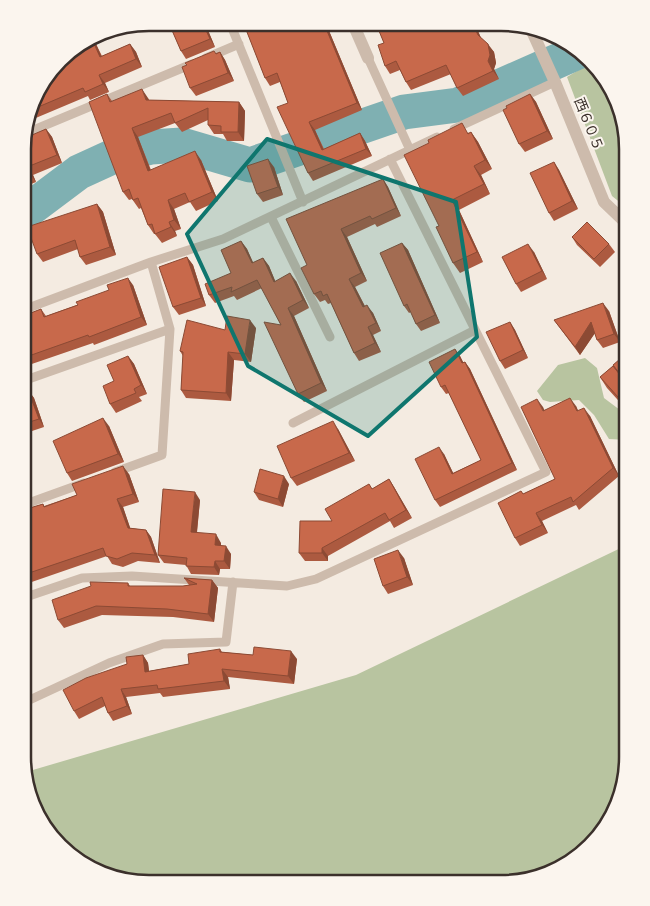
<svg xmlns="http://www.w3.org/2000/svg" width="650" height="906" font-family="'Asap Condensed','Noto Sans JP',sans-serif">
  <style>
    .green { fill: #b8c4a0 }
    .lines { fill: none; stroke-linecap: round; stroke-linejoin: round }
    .river { stroke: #7fb0b2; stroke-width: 35 }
    .lane { stroke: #cdbbac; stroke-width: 9 }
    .street { stroke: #cdbbac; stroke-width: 12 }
    .wall { fill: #ac5a40 }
    .shaded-wall { fill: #8c4a34 }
    .building { fill: #c8694b; stroke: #8c4a34 }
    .marked { fill: #0f766e; fill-opacity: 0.2; stroke: #0f766e; stroke-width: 4; stroke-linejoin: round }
    .labels { text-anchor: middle; stroke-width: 4; stroke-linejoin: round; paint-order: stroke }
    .street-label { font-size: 14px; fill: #3b302b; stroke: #fbf5ee }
    .rim { fill: none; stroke: #3b302b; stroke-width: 2.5 }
  </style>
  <rect width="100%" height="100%" fill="#f4ebe1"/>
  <!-- green -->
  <path class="green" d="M 590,63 L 615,93 L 627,148 L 627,208 L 612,196 L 567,77 Z
    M 585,358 L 597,368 L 604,398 L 620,410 L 627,407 L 627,422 L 622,427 L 627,435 L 627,440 L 609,439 L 594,415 L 579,400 L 550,402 L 543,400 L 537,391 L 558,365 Z
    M 627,545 L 627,766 L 606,828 L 557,871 L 502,883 L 133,882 L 72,858 L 35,813 L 26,772 L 356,675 Z"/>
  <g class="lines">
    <!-- river -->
    <path class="river" d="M 23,214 L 79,172 L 114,156 L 151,147 L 182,145 L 250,165 L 404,112 L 458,105 L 580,51"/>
    <!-- lane -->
    <path class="lane" d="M 232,28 L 303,202
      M 206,58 L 239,44
      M 368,58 L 410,150
      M 454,129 L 555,82
      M 24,134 L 192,64
      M 271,217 L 330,337
      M 23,310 L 151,262 L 223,239 L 437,137
      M 23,381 L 170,329
      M 293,423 L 475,330
      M 115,472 L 162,455 L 170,329 L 151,262
      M 23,505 L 84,483
      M 23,598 L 82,578 L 132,576 L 287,586 L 316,579 L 546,472 L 390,159
      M 23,703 L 109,663 L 163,644 L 226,642 L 233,582"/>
    <!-- street -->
    <path class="street" d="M 354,26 L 368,58
      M 531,29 L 555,82 L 604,202 L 627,224"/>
  </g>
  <!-- wall -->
  <path class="wall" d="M 475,24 L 481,38 L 494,52 L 496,63 L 494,69 L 499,79 L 463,96 L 457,88 L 451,74 L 411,90 L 406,82 L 400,70 L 390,74 L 385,66 L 384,43 L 377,26 Z
    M 327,26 L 362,110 L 315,130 L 324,149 L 360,133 L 365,141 L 372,156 L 313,181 L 308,173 L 288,103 L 280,82 L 270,86 L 265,78 L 245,27 Z
    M 171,28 L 207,28 L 215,47 L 186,59 L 181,51 Z
    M 92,38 L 96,44 L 102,56 L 130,44 L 136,52 L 142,67 L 105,83 L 109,92 L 90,100 L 88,96 L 31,120 L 29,117 L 39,86 L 66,54 Z
    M 220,52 L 225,60 L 234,81 L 196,96 L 190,88 L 216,53 Z
    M 107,94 L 112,101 L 148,98 L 149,100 L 239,102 L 245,111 L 244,141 L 227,141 L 223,134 L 214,134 L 208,125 L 208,120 L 182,132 L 175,123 L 138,137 L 151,170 L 201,160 L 218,201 L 196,211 L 190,202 L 174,209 L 181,229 L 175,231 L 177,236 L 162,243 L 155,234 L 154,234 L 148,225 L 141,208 L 139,209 L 132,199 L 129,200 L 123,192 Z
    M 530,94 L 536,102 L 553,139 L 525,152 L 519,144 L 507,108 Z
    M 46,129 L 52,137 L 62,163 L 33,175 L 36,182 L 24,187 L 24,141 Z
    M 471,132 L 478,142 L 492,169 L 481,175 L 490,194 L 459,210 L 483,262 L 460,273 L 453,263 L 439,226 L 429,143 Z
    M 554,162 L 559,170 L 578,209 L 554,221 L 549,213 Z
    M 274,167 L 283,195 L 263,202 L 257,194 Z
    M 383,179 L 388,187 L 401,216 L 377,227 L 375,224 L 347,237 L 367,281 L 355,287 L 365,306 L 373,313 L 381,331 L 373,335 L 381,352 L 359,361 L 354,353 L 331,303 L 328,304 L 325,300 L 320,302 L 314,294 L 307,265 Z
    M 97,204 L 103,212 L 116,255 L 86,265 L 80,257 L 78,249 L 43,262 L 37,254 Z
    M 572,237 L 609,244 L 615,252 L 600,267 L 577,245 Z
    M 241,241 L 247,249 L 253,263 L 263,258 L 269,266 L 275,281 L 296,281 L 309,308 L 294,316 L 327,391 L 304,402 L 298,394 L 281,325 L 262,288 L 237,300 L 234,296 L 215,303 L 209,295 L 231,273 Z
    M 402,243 L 408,250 L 440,323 L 421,331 L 416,324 L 411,312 L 409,313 L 404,306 Z
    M 534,252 L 547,279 L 521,292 L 516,284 Z
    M 187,257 L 193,265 L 206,306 L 179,315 L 173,307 Z
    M 133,285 L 147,325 L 94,345 L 93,343 L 23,367 L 23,316 L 41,309 L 46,316 Z
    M 609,311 L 620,342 L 603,348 L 597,340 L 595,333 L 580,355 L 554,320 Z
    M 510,322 L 515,330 L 528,358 L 505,369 L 500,361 Z
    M 256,328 L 251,362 L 234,360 L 231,401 L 186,398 L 181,390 L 183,356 L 180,351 L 225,330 Z
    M 455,349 L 460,356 L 463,362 L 465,362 L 470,369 L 517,470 L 440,507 L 435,500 L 444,454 L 453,473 L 481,460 L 449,393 L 446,394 L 441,387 Z
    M 627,353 L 627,410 L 607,388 L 600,377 L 613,366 Z
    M 128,356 L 134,364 L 147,394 L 139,397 L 142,401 L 116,413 L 110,404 L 114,381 Z
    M 28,390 L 34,398 L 44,427 L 23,434 L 23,392 Z
    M 576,406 L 578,411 L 590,416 L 619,476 L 579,510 L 576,505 L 542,521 L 548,533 L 520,546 L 515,538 L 521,491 L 523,494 L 555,479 L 543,407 L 544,410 Z
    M 109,426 L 124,462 L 72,481 L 67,473 Z
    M 338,429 L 355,461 L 297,486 L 291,478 Z
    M 23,467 L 30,486 L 23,488 Z
    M 129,474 L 139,502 L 123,507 L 130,528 L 146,530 L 151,537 L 160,563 L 138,561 L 123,567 L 112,564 L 107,556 L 23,585 L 23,510 L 43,504 L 44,506 L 77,495 Z
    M 389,479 L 394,487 L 412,518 L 394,528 L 390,521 L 328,556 L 328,561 L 305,561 L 299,553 L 369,484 L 372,489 Z
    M 289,484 L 283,507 L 259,500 L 254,492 Z
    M 200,500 L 197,533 L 221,543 L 221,546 L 231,554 L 230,569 L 220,569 L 219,575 L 191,574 L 186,565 L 164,563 L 158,555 Z
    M 404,558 L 413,585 L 388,594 L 383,586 Z
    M 184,578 L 212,580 L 218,588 L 214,622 L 173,617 L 102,615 L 64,628 L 58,620 L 128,583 L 130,586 L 183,586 L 189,585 Z
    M 220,649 L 222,652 L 297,659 L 294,684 L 228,677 L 230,689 L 163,697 L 160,693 L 126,697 L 132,714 L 113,721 L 108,713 L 105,706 L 79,719 L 74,711 L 127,664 L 143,655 L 148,663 L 149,671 L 189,664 Z
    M 23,739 L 27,747 L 23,750 Z"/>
  <!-- shaded-wall -->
  <path class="shaded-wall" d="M 473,24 L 475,24 L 483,43 L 478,35 Z
    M 325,26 L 327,26 L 362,110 L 357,103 Z
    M 205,28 L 207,28 L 215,47 L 210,39 Z
    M 92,38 L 96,44 L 105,65 L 100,57 Z
    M 130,44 L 136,52 L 142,67 L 136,59 Z
    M 488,44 L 494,52 L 496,63 L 494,69 L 499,79 L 493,71 L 488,61 Z
    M 220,52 L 225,60 L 234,81 L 228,73 Z
    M 99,75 L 105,83 L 109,92 L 103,84 Z
    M 142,89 L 148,98 L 152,109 L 146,100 Z
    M 530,94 L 536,102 L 553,139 L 547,131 Z
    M 239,102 L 245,111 L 244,141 L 238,132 Z
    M 309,122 L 315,130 L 327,158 L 322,150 Z
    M 132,128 L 138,137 L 154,180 L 148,171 Z
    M 46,129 L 52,137 L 62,163 L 57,155 Z
    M 471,132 L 478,142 L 492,169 L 485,160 Z
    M 360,133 L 365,141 L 372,156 L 366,149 Z
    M 195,151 L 201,160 L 218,201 L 212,192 Z
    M 268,159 L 274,167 L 283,195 L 278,187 Z
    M 554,162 L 559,170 L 578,209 L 572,201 Z
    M 474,166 L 481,175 L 490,194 L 484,184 Z
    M 27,167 L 33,175 L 36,182 L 30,174 Z
    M 383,179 L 388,187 L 401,216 L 396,208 Z
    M 168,200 L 174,209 L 181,229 L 174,220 Z
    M 452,200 L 459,210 L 483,262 L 477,252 Z
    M 97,204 L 103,212 L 116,255 L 110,247 Z
    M 169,222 L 175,231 L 177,236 L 171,227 Z
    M 341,229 L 347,237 L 367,281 L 361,273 Z
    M 241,241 L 247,249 L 257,271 L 252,263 Z
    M 402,243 L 408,250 L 440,323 L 435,315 Z
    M 528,244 L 534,252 L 547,279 L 542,271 Z
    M 187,257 L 193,265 L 206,306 L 201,298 Z
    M 263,258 L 269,266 L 279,290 L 274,282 Z
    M 290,273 L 296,281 L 309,308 L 303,300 Z
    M 128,278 L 133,285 L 147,325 L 141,317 Z
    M 349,279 L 355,287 L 369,315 L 363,307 Z
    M 603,303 L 609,311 L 620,342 L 614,334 Z
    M 367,305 L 373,313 L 381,331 L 376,323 Z
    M 288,308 L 294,316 L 327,391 L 321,383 Z
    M 250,320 L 256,328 L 251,362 L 245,354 Z
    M 510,322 L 515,330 L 528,358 L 523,350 Z
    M 591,322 L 597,330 L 580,355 L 575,347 Z
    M 368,327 L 373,335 L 381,352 L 375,343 Z
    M 455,349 L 460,356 L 467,370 L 462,363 Z
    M 228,352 L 234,360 L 231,401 L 226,393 Z
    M 128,356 L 134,364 L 147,394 L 141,385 Z
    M 465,362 L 470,369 L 517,470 L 512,463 Z
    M 28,390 L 34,398 L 44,427 L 39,419 Z
    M 570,398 L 576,406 L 582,419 L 577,411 Z
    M 537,399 L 543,407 L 548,419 L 543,411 Z
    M 584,408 L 590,416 L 619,476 L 613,468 Z
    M 103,418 L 109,426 L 124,462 L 118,454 Z
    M 333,421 L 338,429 L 355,461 L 349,453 Z
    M 439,447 L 444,454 L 457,481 L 452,474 Z
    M 123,466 L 129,474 L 139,502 L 133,494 Z
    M 23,467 L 30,486 L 25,479 L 23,474 Z
    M 284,476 L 289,484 L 283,507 L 278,499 Z
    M 389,479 L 394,487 L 412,518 L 406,510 Z
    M 195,492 L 200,500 L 196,540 L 191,532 Z
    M 117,499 L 123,507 L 133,536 L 128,528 Z
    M 536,513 L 542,521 L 548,533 L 542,525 Z
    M 146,530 L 151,537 L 160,563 L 155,555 Z
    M 216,534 L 221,543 L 221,553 L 215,545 Z
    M 226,546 L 231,554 L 230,569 L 224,561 Z
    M 322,548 L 328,556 L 328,561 L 322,553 Z
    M 398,550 L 404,558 L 413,585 L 407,577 Z
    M 215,561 L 220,569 L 219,575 L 214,567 Z
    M 212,580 L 218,588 L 214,622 L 208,614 Z
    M 291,651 L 297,659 L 294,684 L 288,676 Z
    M 143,655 L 148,663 L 150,680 L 145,672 Z
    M 222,669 L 228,677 L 230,689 L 224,681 Z
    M 121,689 L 126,697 L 132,714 L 127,706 Z"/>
  <!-- building -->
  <path class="building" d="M 473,24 L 478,35 L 488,44 L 490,55 L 488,61 L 493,71 L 457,88 L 446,65 L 406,82 L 396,61 L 385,66 L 378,45 L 384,43 L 377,26 Z
    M 325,26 L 357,103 L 309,122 L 322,150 L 360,133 L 366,149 L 308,173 L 277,107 L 288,103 L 277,73 L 265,78 L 245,27 Z
    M 171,28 L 205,28 L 210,39 L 181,51 Z
    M 92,39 L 100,57 L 130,44 L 136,59 L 99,75 L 103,84 L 85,92 L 83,88 L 31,110 L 39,86 L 66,54 Z
    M 214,51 L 216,54 L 220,52 L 228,73 L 190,88 L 182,67 L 187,65 L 185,63 Z
    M 142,89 L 146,100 L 239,102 L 238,132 L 221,132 L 221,126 L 208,125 L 208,108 L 175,123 L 171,113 L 132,128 L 148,171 L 195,151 L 212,192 L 189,202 L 185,193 L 168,200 L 174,220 L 169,222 L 171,227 L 155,234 L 152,224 L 148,225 L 138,198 L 133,200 L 129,189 L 123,192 L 89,102 L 107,94 L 110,102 Z
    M 530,94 L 547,131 L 519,144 L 503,110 L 507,108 L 506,106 Z
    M 462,123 L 468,134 L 471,132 L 485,160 L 474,166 L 484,184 L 452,200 L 477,252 L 453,263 L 436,227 L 439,226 L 404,155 L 429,143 L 428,140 Z
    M 46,129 L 57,155 L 27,167 L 30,174 L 24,177 L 24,141 L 26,140 L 25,138 Z
    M 268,159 L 278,187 L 257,194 L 247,166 Z
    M 554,162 L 572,201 L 549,213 L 530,173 Z
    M 383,179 L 396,208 L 372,219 L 370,216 L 341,229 L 361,273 L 349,279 L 363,307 L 367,305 L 376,323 L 368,327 L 375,343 L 354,353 L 327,294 L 323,296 L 321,291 L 314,294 L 301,268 L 307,265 L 286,219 Z
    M 97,204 L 110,247 L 80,257 L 75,240 L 37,254 L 27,227 Z
    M 587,222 L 609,244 L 594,259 L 572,237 Z
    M 241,241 L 252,263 L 263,258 L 274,282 L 290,273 L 303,300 L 288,308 L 321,383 L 298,394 L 264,322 L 281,325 L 257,280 L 231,292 L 232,287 L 209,295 L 205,284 L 231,273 L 221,250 Z
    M 402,243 L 435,315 L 416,324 L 407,304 L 404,306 L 380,253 Z
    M 528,244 L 542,271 L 516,284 L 502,257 Z
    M 187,257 L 201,298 L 173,307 L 159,267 Z
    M 128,278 L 141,317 L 89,337 L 88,335 L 23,358 L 23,316 L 41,309 L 44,317 L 78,305 L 76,302 L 109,290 L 107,285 Z
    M 603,303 L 614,334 L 597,340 L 591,322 L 575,347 L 554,320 Z
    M 227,316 L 250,320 L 245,354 L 228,352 L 226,393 L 181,390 L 183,352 L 180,351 L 187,320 L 225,330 Z
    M 510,322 L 523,350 L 500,361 L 486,332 Z
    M 455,349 L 462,363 L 465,362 L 512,463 L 435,500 L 415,459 L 439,447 L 452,474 L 481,460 L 445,385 L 441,387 L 429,362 Z
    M 627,353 L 627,376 L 624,379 L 613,365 Z
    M 128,356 L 141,385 L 134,389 L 136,393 L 110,404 L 103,386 L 114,381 L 107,365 Z
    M 613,366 L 627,384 L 627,407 L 600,377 Z
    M 28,390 L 39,419 L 23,424 L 23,392 Z
    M 570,398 L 577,411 L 584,408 L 613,468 L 573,502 L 571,497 L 536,513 L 542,525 L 515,538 L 498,503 L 521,491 L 523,494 L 555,479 L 521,407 L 537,399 L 543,411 Z
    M 103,418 L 118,454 L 67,473 L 53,441 Z
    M 333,421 L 349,453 L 291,478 L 277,446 Z
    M 123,466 L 133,494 L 117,499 L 128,528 L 146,530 L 155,555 L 132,553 L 117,559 L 106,556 L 103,548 L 23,575 L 23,510 L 43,504 L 44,507 L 77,495 L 72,484 Z
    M 260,469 L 284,476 L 278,499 L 254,492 Z
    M 389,479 L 406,510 L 389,520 L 385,513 L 322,548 L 322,553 L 299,553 L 300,521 L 332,521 L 325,509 L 369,484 L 372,489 Z
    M 163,489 L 195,492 L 191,532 L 216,534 L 215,545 L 226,546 L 224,561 L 215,561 L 214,567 L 186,566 L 187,558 L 158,555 Z
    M 398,550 L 407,577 L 383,586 L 374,559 Z
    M 184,578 L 212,580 L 208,614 L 167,609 L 96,606 L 58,620 L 52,600 L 91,586 L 90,582 L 128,583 L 128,586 L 183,586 L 197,584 Z
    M 254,647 L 291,651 L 288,676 L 222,669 L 224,681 L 158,689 L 157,685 L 121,689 L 127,706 L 108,713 L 102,697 L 74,711 L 63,690 L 86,678 L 127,664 L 126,657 L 143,655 L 145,672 L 189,664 L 188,654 L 220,649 L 220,652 L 253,655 Z"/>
  <!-- marked area -->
  <path class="marked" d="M 267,139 L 456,202 L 477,337 L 368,436 L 248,366 L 187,234 Z"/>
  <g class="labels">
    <!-- street labels -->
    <g class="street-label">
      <text transform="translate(589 124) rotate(68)" y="5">西６０５</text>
    </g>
  </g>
  <!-- crop -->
  <path d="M0 0H650V906H0ZM149 31H501A118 118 0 0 1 619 149V757A118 118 0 0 1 501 875H149A118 118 0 0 1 31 757V149A118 118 0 0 1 149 31Z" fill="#fbf5ee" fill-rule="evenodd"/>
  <path class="rim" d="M149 31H501A118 118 0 0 1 619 149V757A118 118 0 0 1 501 875H149A118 118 0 0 1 31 757V149A118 118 0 0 1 149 31Z"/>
</svg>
